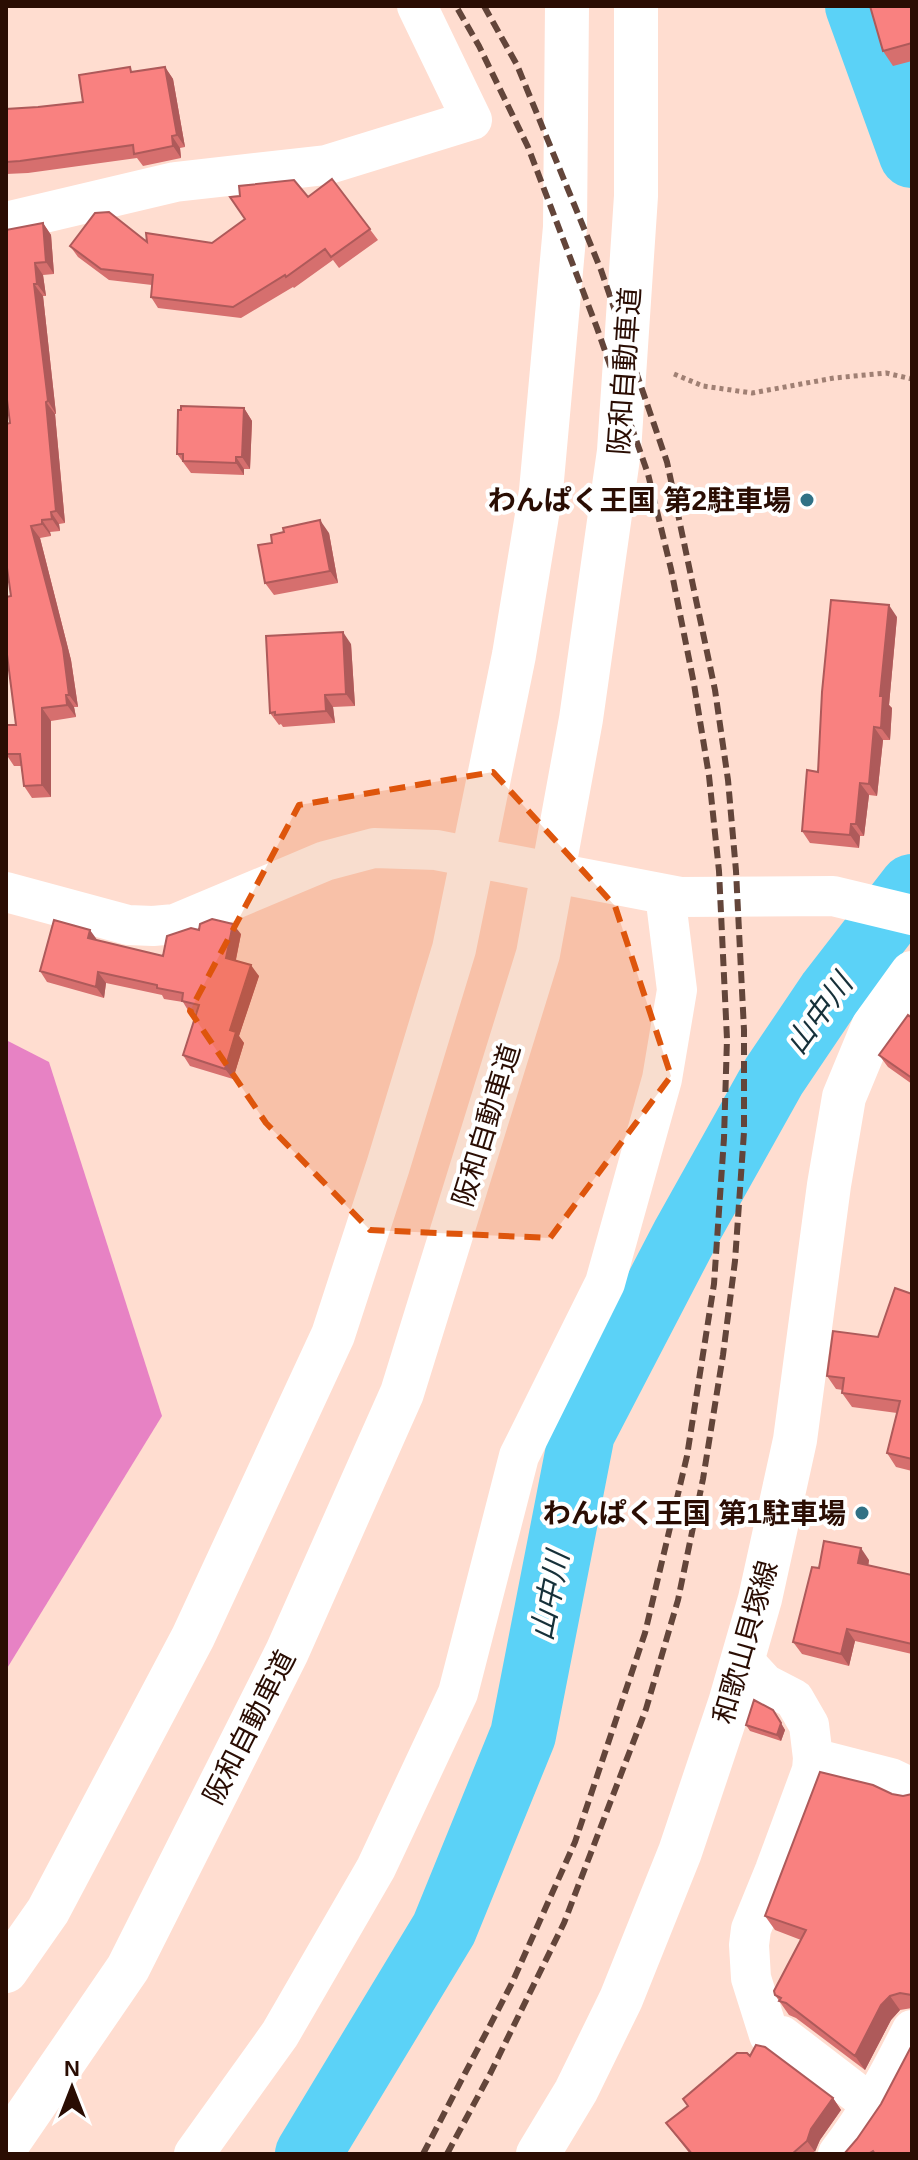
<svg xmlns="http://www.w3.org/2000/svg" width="918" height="2160" font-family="Helvetica,'Noto Sans JP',sans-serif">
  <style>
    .forest { fill: #e782c4 }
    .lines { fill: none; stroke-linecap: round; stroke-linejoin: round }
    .river { stroke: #5bd2f7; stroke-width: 66 }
    .path { stroke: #a08074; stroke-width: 5; stroke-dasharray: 4 4; stroke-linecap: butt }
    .street { stroke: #fff; stroke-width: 40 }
    .primary { stroke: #fff; stroke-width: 44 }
    .highway { stroke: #fff; stroke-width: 44 }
    .rail { stroke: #63453a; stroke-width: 6; stroke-dasharray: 12 6; stroke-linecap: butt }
    .wall { fill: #d66f6e }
    .shaded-wall { fill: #ae5a5a }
    .building { fill: #f98180; stroke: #ae5a5a; stroke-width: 2 }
    .marked { fill: #de550c; fill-opacity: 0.2; stroke: #de550c; stroke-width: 6; stroke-dasharray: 16 10; stroke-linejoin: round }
    .poi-dot { fill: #317185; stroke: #fff; stroke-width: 3 }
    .labels { text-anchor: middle; stroke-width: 8; stroke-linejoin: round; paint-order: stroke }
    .street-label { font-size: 28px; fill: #2a0d03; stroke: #fff }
    .poi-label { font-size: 28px; font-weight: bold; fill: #2a0d03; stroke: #fff; text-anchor: end }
    .water-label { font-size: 30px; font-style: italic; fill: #163039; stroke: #fff }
  </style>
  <rect width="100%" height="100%" fill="#ffddd0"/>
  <!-- forest -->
  <path class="forest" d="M 6,1040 L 49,1062 L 162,1416 L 6,1670 Z"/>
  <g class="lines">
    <!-- river -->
    <path class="river" d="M 858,6 L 912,155
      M 308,2154 L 444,1929 L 523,1735 L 582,1433 L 685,1235 L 774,1076 L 830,993 L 912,887"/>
    <!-- path -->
    <path class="path" d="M 674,374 L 703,386 L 752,393 L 834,378 L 886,373 L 912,379"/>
    <!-- street -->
    <path class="street" d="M 6,222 L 175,182 L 326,165 L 472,120 L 417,6
      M 6,892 L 128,925 L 153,926 L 175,924 L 325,861 L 374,848 L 436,850 L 680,897 L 833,896 L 912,915
      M 743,1660 L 765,1684 L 794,1699 L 809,1725 L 813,1758 L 891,1778 L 912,1788
      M 813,1758 L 812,1770 L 775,1870 L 751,1929 L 749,1945 L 751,1978 L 769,2035 L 782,2036 L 872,2105
      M 194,2154 L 280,2034 L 376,1868 L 458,1693 L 519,1456 L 605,1283 L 662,1079 L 677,990 L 665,894
      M 838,2154 C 868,2115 890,2074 912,2030"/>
    <!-- primary -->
    <path class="primary" d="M 538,2154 L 576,2091 L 621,1999 L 680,1852 L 730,1703 L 760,1599 L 795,1440 L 829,1185 L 844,1097 L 873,1027 L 912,973"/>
    <!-- highway -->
    <path class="highway" d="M 6,1971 L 48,1911 L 193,1637 L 333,1335 L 388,1166 L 454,949 L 514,655 L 541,491 L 565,227 L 567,6
      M 6,2146 L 128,1968 L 287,1652 L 402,1393 L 538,954 L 581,719 L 619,451 L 636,196 L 636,6"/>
    <!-- rail -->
    <path class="rail" d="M 423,2154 L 512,1983 L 575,1842 L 645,1633 L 687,1456 L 714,1284 L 724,1138 L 727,1039 L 719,871 L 709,776 L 694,684 L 671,569 L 648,474 L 597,328 L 528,147 L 479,46 L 456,6
      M 447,2154 L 490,2074 L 564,1923 L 646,1709 L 678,1600 L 703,1479 L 723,1355 L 735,1261 L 744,1132 L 744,1030 L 736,871 L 728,780 L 715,690 L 667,462 L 601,270 L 517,65 L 484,6"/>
  </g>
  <!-- wall -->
  <path class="wall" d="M 912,6 L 912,61 L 893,66 L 883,51 Z
    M 165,67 L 173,79 L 185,147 L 180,148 L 181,158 L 143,166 L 137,158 L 28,173 L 6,174 L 6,109 L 38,107 L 83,102 L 133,72 Z
    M 332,179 L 378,240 L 339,268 L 333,260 L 294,288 L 293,287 L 241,318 L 158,308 L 151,297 L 152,285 L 109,280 L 78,257 L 70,246 L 147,242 L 212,243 L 245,219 L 308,197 Z
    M 43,223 L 51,235 L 54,274 L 43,275 L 46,296 L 43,296 L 56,414 L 55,414 L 65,523 L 59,524 L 60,531 L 50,532 L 51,536 L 40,538 L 71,660 L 78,707 L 74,707 L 76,717 L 51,721 L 51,797 L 32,798 L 24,786 L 21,766 L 14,766 L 6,754 L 16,725 L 11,596 L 10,423 L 6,392 Z
    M 244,408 L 252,421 L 250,469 L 244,469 L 244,475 L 191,473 L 177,454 Z
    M 329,533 L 338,583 L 274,595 L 265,583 Z
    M 897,617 L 889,705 L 892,708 L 890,740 L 883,740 L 877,796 L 869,795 L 864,836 L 860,836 L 859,848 L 810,843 L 802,831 L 818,772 Z
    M 351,644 L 355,706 L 333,707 L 335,723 L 283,727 L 281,724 L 279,725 L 270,713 Z
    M 241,934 L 236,960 L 259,976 L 239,1036 L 244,1043 L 233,1079 L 190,1066 L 183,1055 L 197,1013 L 189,1012 L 183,1002 L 164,999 L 162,995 L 106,983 L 104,998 L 47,982 L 40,971 L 98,941 L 163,956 Z
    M 912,1018 L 912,1084 L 888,1067 L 879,1055 Z
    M 912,1294 L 912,1471 L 896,1467 L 887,1453 L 897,1413 L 852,1407 L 842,1393 L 843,1390 L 836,1389 L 827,1376 L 878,1337 Z
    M 869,1560 L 868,1566 L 912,1575 L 912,1654 L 855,1641 L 849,1666 L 802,1654 L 793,1642 L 819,1568 Z
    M 777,1716 L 785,1730 L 781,1741 L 750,1731 L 746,1725 Z
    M 892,1794 L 903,1796 L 912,1794 L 912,2008 L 900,2010 L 891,2020 L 865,2070 L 796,2018 L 789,2015 L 775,1995 L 801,1940 L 775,1930 L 765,1916 Z
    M 750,2056 L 833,2098 L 841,2110 L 820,2140 L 813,2154 L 690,2154 L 666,2123 Z"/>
  <!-- shaded-wall -->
  <path class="shaded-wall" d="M 165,67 L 173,79 L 185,147 L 177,135 Z
    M 172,136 L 180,148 L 181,158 L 173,146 Z
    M 43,223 L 51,235 L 54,274 L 46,262 Z
    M 35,263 L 43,275 L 46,296 L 37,284 Z
    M 34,284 L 43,296 L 56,414 L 48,401 Z
    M 46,402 L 55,414 L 65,523 L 56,511 Z
    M 244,408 L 252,421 L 250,469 L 242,457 Z
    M 236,457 L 244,469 L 244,475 L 236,463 Z
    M 51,512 L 59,524 L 60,531 L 52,519 Z
    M 42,520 L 50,532 L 51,536 L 42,524 Z
    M 320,520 L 329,533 L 338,583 L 330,571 Z
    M 31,526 L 40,538 L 71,660 L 78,707 L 69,695 Z
    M 889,605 L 897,617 L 889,705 L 892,708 L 890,740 L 881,728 L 880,696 Z
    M 343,632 L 351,644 L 355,706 L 346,694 Z
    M 66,695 L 74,707 L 76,717 L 67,705 Z
    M 325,695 L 333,707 L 335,723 L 326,711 Z
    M 42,708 L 51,721 L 51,797 L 42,785 Z
    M 874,727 L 883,740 L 877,796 L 869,784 Z
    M 860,783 L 869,795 L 864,836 L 856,824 Z
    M 851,824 L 860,836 L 859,848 L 850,835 Z
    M 233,924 L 241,934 L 234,968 L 226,958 Z
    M 90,930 L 98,941 L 88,938 Z
    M 251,965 L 259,976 L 239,1036 L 244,1043 L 233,1079 L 225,1069 L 230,1030 Z
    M 98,972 L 106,983 L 104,998 L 96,987 Z
    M 861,1548 L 869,1560 L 867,1575 L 858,1563 Z
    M 847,1629 L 855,1641 L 849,1666 L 841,1654 Z
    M 773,1710 L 785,1730 L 781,1741 L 777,1735 Z
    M 890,1996 L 900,2010 L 891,2020 L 865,2070 L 855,2056 L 881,2005 Z
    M 833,2098 L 841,2110 L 820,2140 L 815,2152 L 807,2141 L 811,2129 Z"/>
  <!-- building -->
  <path class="building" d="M 870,6 L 912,6 L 912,43 L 883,51 Z
    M 130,67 L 131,72 L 165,67 L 177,135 L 172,136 L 173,146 L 134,154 L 133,145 L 20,161 L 6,162 L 6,109 L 38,107 L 83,102 L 79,75 Z
    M 332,179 L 370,229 L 331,257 L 325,249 L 286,277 L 285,275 L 233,307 L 151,297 L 153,275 L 101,269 L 70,246 L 95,213 L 109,212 L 147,242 L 146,233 L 212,243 L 245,219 L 230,197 L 240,196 L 239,186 L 294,180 L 308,197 Z
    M 43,223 L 46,262 L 35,263 L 37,284 L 34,284 L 48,401 L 46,402 L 56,511 L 51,512 L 52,519 L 42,520 L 42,524 L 31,526 L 63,648 L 69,695 L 66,695 L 67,705 L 42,708 L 42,785 L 24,786 L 20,754 L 6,754 L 6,725 L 16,725 L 6,647 L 6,597 L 11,596 L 6,561 L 6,424 L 10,423 L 6,392 L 6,230 Z
    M 181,406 L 244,408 L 242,457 L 236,457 L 236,463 L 183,461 L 183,454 L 177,454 L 178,410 L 181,410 Z
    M 320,520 L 330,571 L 265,583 L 258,545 L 272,543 L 271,535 L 284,532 L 283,528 Z
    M 831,600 L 889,605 L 880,696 L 883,696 L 881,728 L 874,727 L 869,784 L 860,783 L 856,824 L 851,824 L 850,835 L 802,831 L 807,770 L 818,772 L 822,692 Z
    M 343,632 L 346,694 L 325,695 L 326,711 L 275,715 L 275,712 L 270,713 L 266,636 Z
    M 212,919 L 233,924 L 226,958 L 251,965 L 230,1030 L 236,1032 L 225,1069 L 183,1055 L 199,1005 L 182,1001 L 183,993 L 157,988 L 157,985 L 98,972 L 96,987 L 40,971 L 54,920 L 90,930 L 88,938 L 163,956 L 167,936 L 191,928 L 199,930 L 200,924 Z
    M 908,1015 L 912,1018 L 912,1078 L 879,1055 Z
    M 895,1288 L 912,1294 L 912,1459 L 887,1453 L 900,1401 L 842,1393 L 844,1378 L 827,1376 L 833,1331 L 878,1337 Z
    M 824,1541 L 861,1548 L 858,1563 L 912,1575 L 912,1644 L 847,1629 L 841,1654 L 793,1642 L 812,1567 L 819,1568 Z
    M 754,1700 L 773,1710 L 781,1723 L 777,1735 L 746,1725 Z
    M 820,1772 L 873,1785 L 892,1794 L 903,1796 L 912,1794 L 912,1995 L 900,1993 L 890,1996 L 881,2005 L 855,2056 L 786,2003 L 779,2001 L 781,1998 L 775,1995 L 774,1991 L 806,1930 L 765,1916 Z
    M 756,2045 L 765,2047 L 833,2098 L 811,2129 L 807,2141 L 792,2154 L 692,2154 L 666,2123 L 688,2106 L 683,2099 L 737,2053 L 747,2053 L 750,2056 Z
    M 912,2045 L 912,2154 L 875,2154 L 873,2151 L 868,2154 L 844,2154 L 857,2139 L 881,2104 Z"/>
  <!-- marked area -->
  <path class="marked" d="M 493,772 L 615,906 L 671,1076 L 550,1238 L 370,1230 L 266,1123 L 190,1011 L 299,805 Z"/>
  <!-- markers -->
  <g class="poi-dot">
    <circle cx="807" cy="500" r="8"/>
    <circle cx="862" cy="1513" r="8"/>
  </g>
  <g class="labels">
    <!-- street labels -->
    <g class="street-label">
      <text transform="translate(624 371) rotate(-86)" y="10">阪和自動車道</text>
      <text transform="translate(486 1125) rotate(-73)" y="10">阪和自動車道</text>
      <text transform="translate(745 1642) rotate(-74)" y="10">和歌山貝塚線</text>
      <text transform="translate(249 1727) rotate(-63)" y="10">阪和自動車道</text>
    </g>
    <!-- poi labels -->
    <g class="poi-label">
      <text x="791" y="510">わんぱく王国 第2駐車場</text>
      <text x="846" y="1523">わんぱく王国 第1駐車場</text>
    </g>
    <!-- water labels -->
    <g class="water-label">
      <text transform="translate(819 1014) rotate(-54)" y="10">山中川</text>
      <text transform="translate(550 1596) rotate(-79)" y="10">山中川</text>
    </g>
  </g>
  <!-- border -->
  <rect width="918" height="2160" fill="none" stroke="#2a0d03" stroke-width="16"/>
  <!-- north arrow -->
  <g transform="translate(72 2088)" stroke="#ffffff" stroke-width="6" paint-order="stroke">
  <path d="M0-6L14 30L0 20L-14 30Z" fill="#2a0d03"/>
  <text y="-12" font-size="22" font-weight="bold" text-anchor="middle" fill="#2a0d03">N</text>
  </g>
</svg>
